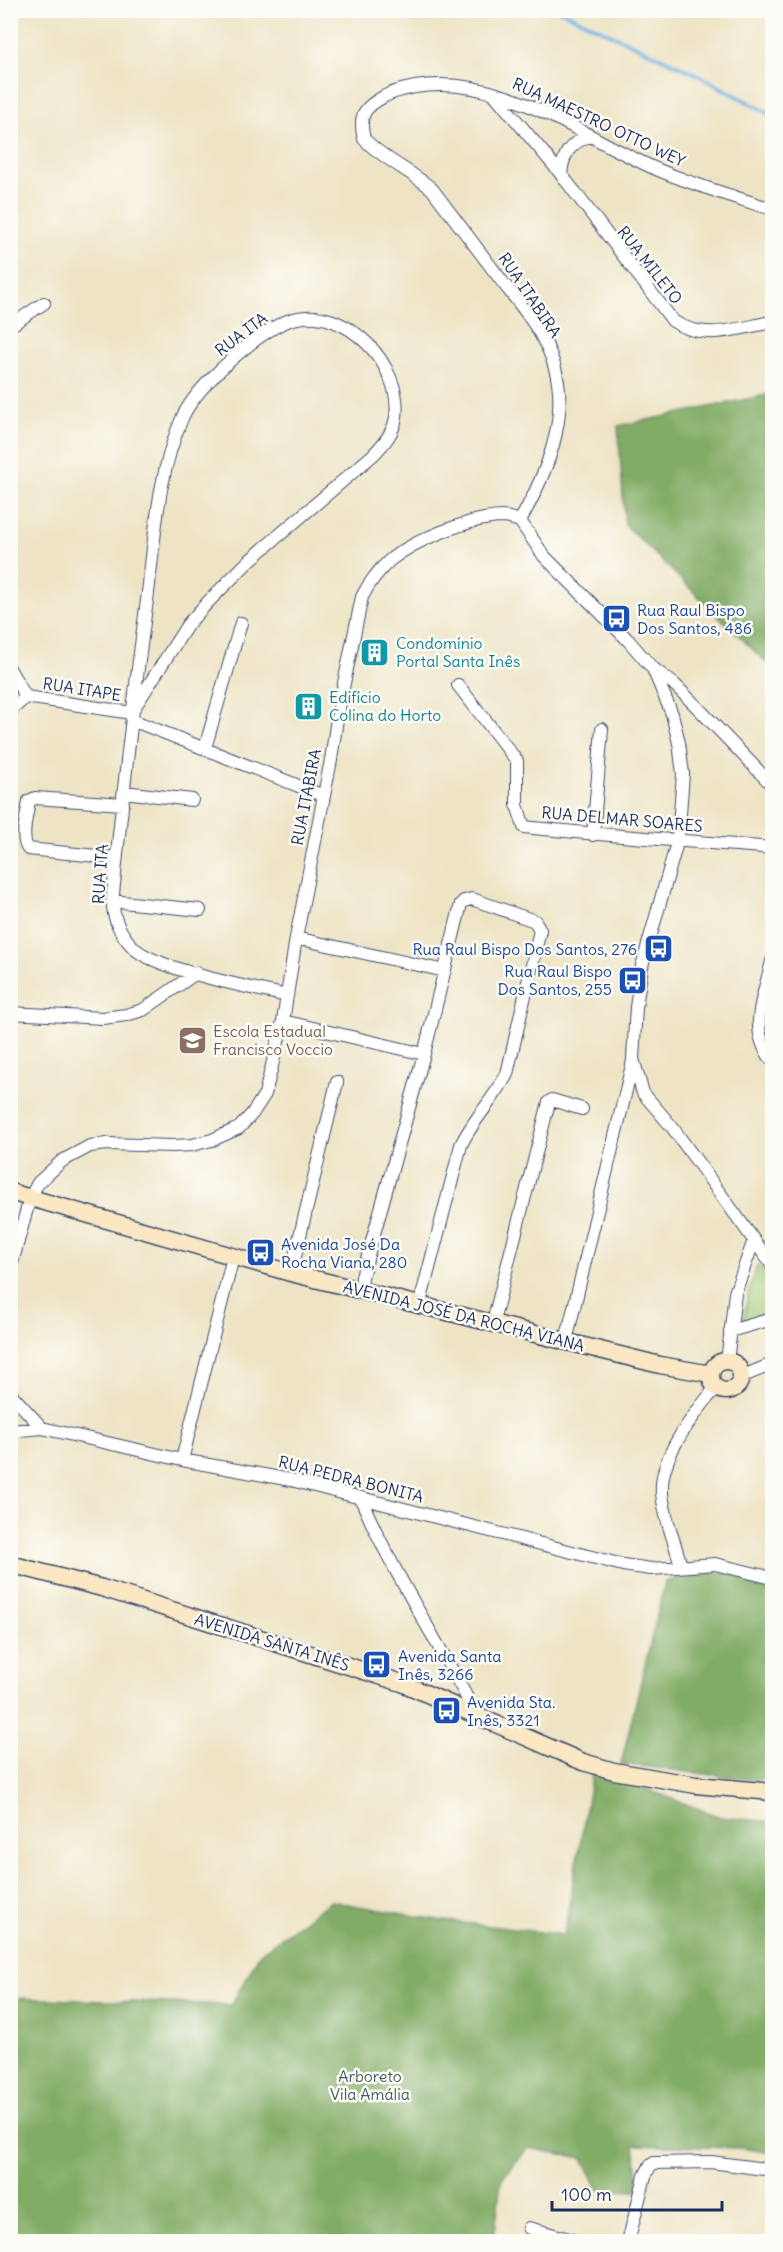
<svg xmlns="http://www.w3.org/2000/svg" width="783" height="2252" font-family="Delius,sans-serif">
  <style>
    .green { fill: #a2c873; stroke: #5e7c68; stroke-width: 1.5 }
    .forest { fill: #81ac65; stroke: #4e6e62; stroke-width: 1.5 }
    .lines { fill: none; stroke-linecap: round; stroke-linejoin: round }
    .stream { stroke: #71afe4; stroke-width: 4 }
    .street-casing { stroke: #3b4a6d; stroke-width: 14 }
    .secondary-casing { stroke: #3b4a6d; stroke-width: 19 }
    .street { stroke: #fff; stroke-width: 12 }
    .secondary { stroke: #fae7c3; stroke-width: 16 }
    .labels { text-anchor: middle; stroke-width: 5; stroke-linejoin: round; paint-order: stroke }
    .street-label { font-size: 16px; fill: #1b2f5e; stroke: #fdfcf7 }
    .transit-label { font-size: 16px; fill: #164399; stroke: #fdfcf7; text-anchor: start }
    .culture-label { font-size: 16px; fill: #0d838f; stroke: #fdfcf7; text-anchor: start }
    .education-label { font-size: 16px; fill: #785e54; stroke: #fdfcf7; text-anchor: start }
    .park-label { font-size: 16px; fill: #445d64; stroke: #fdfcf7 }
  </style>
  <rect width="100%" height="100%" fill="#fdfcf7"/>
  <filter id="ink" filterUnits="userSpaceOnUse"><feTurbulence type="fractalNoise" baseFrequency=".0167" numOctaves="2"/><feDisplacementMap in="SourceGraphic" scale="12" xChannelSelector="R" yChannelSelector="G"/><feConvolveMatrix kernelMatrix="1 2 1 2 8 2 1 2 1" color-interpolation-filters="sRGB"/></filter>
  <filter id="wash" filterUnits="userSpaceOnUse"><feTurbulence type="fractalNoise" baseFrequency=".008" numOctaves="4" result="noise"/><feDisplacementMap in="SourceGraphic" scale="24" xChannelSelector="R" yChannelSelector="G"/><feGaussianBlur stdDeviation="1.35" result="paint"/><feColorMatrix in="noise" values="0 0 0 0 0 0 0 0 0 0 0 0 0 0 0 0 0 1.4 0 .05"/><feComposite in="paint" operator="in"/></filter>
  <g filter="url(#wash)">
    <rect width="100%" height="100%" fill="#eee4c5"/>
    <!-- green -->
    <path class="green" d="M 759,1265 L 772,1284 L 772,1311 L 743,1321 L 749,1292 L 757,1266 Z"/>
    <!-- forest -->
    <path class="forest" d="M 772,394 L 772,668 L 625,525 L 618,426 Z
      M 731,1573 L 772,1584 L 772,1782 L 621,1764 L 665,1582 L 692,1574 Z
      M 593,1769 L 720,1817 L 772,1822 L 772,2153 L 741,2148 L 634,2145 L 640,2191 L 599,2190 L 583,2158 L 528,2148 L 501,2180 L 494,2241 L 11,2242 L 11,1998 L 231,2005 L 260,1953 L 331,1901 L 438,1920 L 564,1935 Z"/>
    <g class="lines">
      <!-- stream -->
      <path class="stream" d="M 559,10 L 696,74 L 772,115"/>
    </g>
  </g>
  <g filter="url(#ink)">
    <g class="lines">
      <defs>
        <path id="street" d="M 495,95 L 561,174 L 673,321 C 704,342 738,328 772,322
          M 561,174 C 563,154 570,143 589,136
          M 10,326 L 44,303
          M 520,521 C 545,476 571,418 554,365 C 545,333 521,306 501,280 C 478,250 455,219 432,189 C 411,171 383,159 364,139 C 358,115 364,107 385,96 C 394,91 405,89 415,87 C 503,73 580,136 656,169 C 694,185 734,197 772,209
          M 520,521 L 544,556 L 628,640 L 653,669 L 672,714 L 679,743 L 683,774 L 678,839 L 642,966 L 636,1007 L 633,1059 L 643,1093 L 672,1127 L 772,1265
          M 654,669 L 674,684 L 698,708 L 772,785
          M 10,670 L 26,697
          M 458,685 L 517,761 L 517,805 L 524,827 C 607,836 690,841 772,848
          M 26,697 L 132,713
          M 134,708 L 188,624 L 208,602 L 249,561 L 373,455 C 384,444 394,432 396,417 C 403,366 346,304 293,319 C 260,329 198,385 183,416 C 158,472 155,534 148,593 C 134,693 123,793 113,894 C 111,915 119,933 134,948 C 155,969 253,988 287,996
          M 10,711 L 26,697
          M 132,720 L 324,796
          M 205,748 L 241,623
          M 124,792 L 192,800
          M 593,835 L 602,729
          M 116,858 L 28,849 C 20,838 27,815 29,801 L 35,798 L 123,804
          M 112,901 L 200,910
          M 296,938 L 445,971
          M 772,961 C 764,997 747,1028 772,1060
          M 10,1013 L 103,1018 L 126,1015 L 143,1010 L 196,973
          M 283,1021 L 424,1054
          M 10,1270 L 30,1198 L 38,1183 L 62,1161 L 90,1146 L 107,1144 L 173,1146 L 192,1145 L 212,1140 L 239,1128 L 252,1114 L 265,1094 L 283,1021 L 296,938 L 331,760 L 338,712 L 362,597 C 369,583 378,571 390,560 C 415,540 469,518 502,517 C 508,517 514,519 520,521
          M 291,1273 L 337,1082
          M 361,1290 L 362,1277 L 424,1054 L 461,904 L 464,901 L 472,899 L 535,921 L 540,930 L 507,1074 C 494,1100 473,1119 461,1145 L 420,1303
          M 493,1322 L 549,1102 L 552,1100 L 582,1109
          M 730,1331 L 772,1319
          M 566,1341 L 633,1061
          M 727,1362 L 735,1293 L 754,1240
          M 741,1377 L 772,1364
          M 10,1393 L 42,1428
          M 10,1431 L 42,1428 L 182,1460 L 291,1480 L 623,1565 L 651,1569 L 715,1564 L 772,1578
          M 182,1460 L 233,1257
          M 361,1499 C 393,1574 439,1642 476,1715
          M 681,1566 C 675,1542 664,1517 662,1493 C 659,1456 694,1415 716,1387
          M 529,2228 L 580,2242
          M 628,2242 L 645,2176 L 650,2166 L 654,2163 L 711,2162 L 772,2170"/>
        <path id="secondary" d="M 10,1192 L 291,1273 L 660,1365 L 711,1374
          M711 1376a15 15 0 1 1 30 0a15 15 0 1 1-30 0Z
          M 10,1564 L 102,1588 L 402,1683 L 583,1762 L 614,1771 L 696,1785 L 772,1792"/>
      </defs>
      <!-- street casing -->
      <use href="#street" class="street-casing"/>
      <!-- secondary casing -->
      <use href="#secondary" class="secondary-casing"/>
      <!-- street -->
      <use href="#street" class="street"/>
      <!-- secondary -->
      <use href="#secondary" class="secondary"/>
    </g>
  </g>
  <!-- icons -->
  <defs>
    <symbol id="bus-square" viewBox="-11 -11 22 22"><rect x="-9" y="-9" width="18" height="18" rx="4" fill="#1a4fb4" stroke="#fdfcf7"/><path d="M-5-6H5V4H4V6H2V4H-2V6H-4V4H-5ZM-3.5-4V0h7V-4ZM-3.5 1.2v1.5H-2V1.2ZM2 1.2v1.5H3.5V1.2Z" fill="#fff"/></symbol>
    <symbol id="building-square" viewBox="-11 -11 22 22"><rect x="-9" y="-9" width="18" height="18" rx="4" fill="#0f9aa8" stroke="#fdfcf7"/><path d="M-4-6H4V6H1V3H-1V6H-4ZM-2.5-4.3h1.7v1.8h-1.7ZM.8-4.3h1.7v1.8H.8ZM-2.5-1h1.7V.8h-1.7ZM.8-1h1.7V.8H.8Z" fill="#fff"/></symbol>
    <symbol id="school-square" viewBox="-11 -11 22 22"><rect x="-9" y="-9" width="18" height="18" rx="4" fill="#8d6e63" stroke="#fdfcf7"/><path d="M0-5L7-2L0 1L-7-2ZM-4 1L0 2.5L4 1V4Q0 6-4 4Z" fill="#fff"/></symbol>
  </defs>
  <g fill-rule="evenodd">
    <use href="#bus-square" x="600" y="602" width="33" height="33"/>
    <use href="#building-square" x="358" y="636" width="33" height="33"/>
    <use href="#building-square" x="292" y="690" width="33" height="33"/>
    <use href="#bus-square" x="642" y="932" width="33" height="33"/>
    <use href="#bus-square" x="616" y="964" width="33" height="33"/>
    <use href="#school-square" x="176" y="1024" width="33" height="33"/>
    <use href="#bus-square" x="244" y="1236" width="33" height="33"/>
    <use href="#bus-square" x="360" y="1648" width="33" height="33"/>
    <use href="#bus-square" x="430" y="1694" width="33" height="33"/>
  </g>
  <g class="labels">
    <!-- street labels -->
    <g class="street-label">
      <text transform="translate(599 122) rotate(25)" y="6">RUA MAESTRO OTTO WEY</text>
      <text transform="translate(650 265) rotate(52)" y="6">RUA MILETO</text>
      <text transform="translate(530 295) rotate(56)" y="6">RUA ITABIRA</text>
      <text transform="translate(241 334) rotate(-37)" y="6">RUA ITA</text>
      <text transform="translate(82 689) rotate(9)" y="6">RUA ITAPE</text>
      <text transform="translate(306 797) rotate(-79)" y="6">RUA ITABIRA</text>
      <text transform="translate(622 819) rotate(5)" y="6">RUA DELMAR SOARES</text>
      <text transform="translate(100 874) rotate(-86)" y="6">RUA ITA</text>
      <text transform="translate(464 1316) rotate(14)" y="6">AVENIDA JOSÉ DA ROCHA VIANA</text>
      <text transform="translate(351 1479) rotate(14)" y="6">RUA PEDRA BONITA</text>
      <text transform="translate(272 1642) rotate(17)" y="6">AVENIDA SANTA INÊS</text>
    </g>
    <!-- transit labels -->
    <g class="transit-label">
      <text x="637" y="616">Rua Raul Bispo<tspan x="637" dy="18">Dos Santos, 486</tspan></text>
      <text x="637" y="955" text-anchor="end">Rua Raul Bispo Dos Santos, 276</text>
      <text x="612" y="977" text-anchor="end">Rua Raul Bispo<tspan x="612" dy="18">Dos Santos, 255</tspan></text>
      <text x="281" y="1250">Avenida José Da<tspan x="281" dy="18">Rocha Viana, 280</tspan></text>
      <text x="398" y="1662">Avenida Santa<tspan x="398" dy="18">Inês, 3266</tspan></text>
      <text x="467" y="1708">Avenida Sta.<tspan x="467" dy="18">Inês, 3321</tspan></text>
    </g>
    <!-- culture labels -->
    <g class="culture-label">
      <text x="396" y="649">Condomínio<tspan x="396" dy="18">Portal Santa Inês</tspan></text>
      <text x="329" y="703">Edifício<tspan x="329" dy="18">Colina do Horto</tspan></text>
    </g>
    <!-- education labels -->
    <g class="education-label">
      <text x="213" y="1037">Escola Estadual<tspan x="213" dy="18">Francisco Voccio</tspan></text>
    </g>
    <!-- park labels -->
    <g class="park-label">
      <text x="370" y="2082">Arboreto<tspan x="370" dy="18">Vila Amália</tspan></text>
    </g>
  </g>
  <!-- margin -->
  <rect width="783" height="2252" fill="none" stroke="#fdfcf7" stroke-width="36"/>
  <!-- scale -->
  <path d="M552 2201v9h170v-9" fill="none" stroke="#1b2f5e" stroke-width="3"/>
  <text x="561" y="2201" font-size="18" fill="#1b2f5e" stroke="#fdfcf7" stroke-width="4.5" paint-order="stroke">100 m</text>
</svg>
